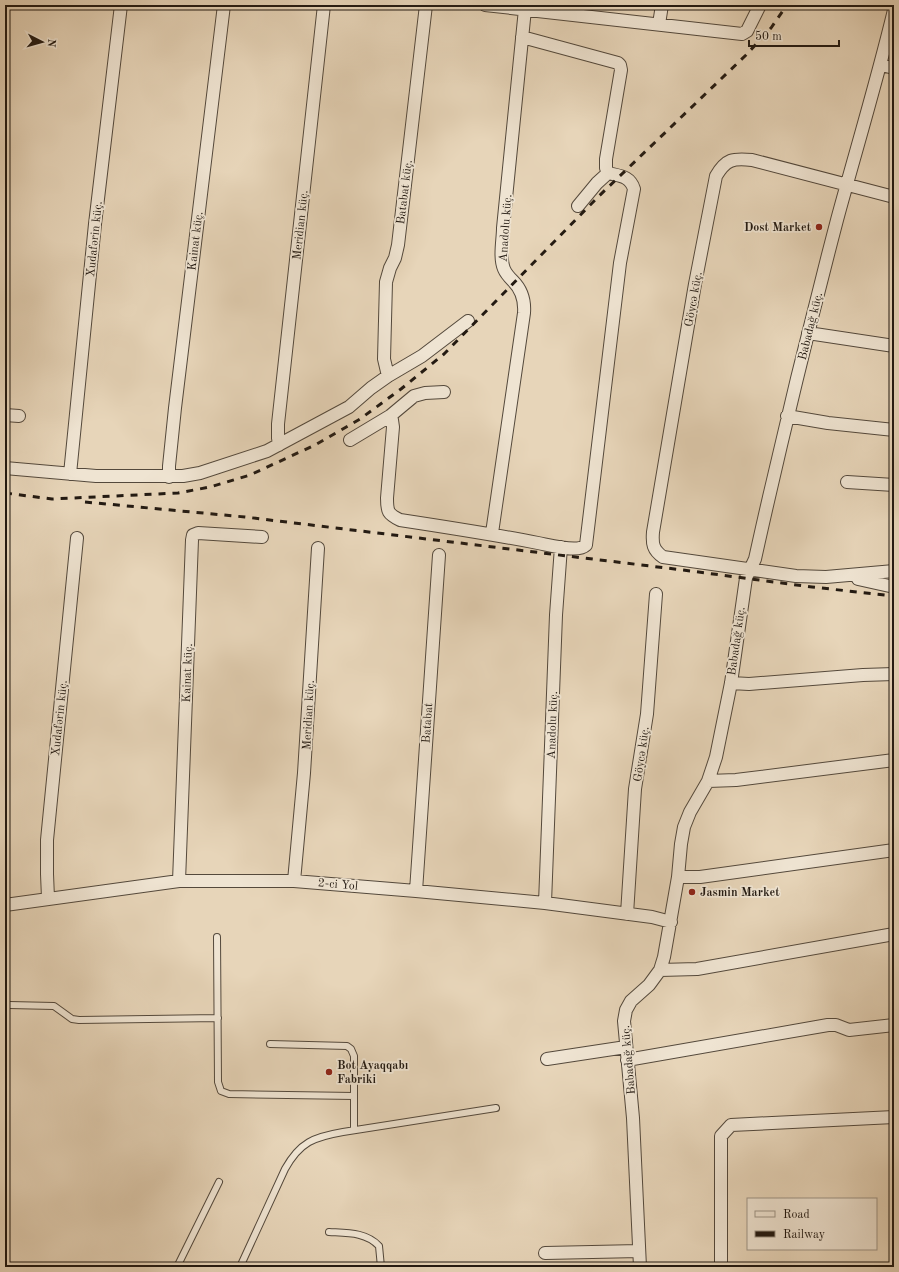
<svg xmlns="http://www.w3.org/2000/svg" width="899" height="1272" font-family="'Old Standard TT',serif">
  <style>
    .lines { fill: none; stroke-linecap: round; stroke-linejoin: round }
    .service-casing { stroke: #54493c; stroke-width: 8 }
    .minor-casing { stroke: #54493c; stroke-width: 14 }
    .service { stroke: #efe4d2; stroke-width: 6 }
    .minor { stroke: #efe4d2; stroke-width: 12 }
    .rail { stroke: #231a12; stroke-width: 3; stroke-dasharray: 7 7; stroke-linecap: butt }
    .poi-dot { fill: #8f2418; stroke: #efe4d2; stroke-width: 1.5 }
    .labels { text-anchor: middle; stroke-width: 3.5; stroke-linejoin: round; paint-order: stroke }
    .street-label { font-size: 12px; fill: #231a12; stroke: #efe4d2 }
    .poi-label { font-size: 12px; font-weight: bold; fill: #231a12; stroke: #efe4d2; text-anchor: start }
  </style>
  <rect width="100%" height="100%" fill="#e7d5b9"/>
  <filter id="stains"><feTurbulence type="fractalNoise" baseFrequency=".005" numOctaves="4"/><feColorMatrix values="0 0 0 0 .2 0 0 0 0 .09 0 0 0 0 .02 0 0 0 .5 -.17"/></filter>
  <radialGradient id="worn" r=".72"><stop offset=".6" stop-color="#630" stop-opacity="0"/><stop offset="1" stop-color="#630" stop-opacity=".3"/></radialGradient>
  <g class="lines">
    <defs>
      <path id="service" d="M 217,937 L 218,1082 L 221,1091 L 229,1094 L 354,1096
        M 9,1005 L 54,1006 L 72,1019 L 79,1020 L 218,1018
        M 270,1044 L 347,1046 L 351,1049 L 354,1056 L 354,1130
        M 329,1232 C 347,1233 366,1232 379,1246 L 381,1267
        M 177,1267 L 219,1182
        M 240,1267 L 285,1169 C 300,1142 314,1137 343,1132 L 496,1108"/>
      <path id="minor" d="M 485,5 L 742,34 L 747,31 L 760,5
        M 659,24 L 662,5
        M 522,37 L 618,63 L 620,65 L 621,70 L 606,159 L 606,168 L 608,173
        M 881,65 L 894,68
        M 894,197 L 752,160 C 733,158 726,159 716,176 L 695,284 L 653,532 C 652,544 653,550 663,557 L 796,576 L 826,577 L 894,571
        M 578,206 L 597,183 L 608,173
        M 808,333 L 894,346
        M 388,376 L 384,359 L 386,282 L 390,268 L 395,258 L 398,245 L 426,5
        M 5,415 L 19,416
        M 390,416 L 392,420 L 393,427 L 387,498 C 387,512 388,514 400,520 C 446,527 492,534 538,543 C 549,545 578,553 586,545 L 620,263 L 634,189 C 630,176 620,176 608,173
        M 787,416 L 828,423 L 894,430
        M 350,440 L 390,416 L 414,396 L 425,393 L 444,392
        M 279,445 L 278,438 L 278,424 L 324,5
        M 5,468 L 96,476 L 183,476 L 200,473 L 267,451 L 349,407 L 371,388 L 388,376 L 422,356 L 468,321
        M 70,474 L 95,224 L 121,5
        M 169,477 L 169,466 L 175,408 L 224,5
        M 847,482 L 894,485
        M 492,533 L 524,313 C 525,300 522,290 513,281 C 509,277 506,274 504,269 C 499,257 503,240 503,228 L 525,9
        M 858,579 L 894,587
        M 731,683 L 749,684 L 863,675 L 894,674
        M 708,781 L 736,780 L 894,760
        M 678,877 L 700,877 L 894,850
        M 179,881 L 192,540 L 193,535 L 198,533 L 262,537
        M 294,881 L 304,773 L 318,548
        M 416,891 L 439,555
        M 48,898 L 47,874 L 47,840 L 77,538
        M 545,903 L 556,615 L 561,547
        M 5,905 L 179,881 L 294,881 L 416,891 L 545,903 L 652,917 L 671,922
        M 627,914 L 635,789 L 647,714 L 656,594
        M 660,970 L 697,969 L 894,934
        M 547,1059 L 626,1047
        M 627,1060 L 828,1025 L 836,1025 L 849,1030 L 894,1025
        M 545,1253 L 639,1251
        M 640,1267 L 633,1118 L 624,1021 L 626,1010 L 631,1001 L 649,985 L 660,970 L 664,957 L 678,877 L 681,844 L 684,827 L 690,812 L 708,781 L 716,757 L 731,683 L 746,578 L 755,559 L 759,541 C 783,434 809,327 837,220 C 856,150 877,81 894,10
        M 721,1267 L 721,1136 L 731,1125 L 894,1117"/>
    </defs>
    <!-- service casing -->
    <use href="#service" class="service-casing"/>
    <!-- minor casing -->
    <use href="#minor" class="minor-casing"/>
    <!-- service -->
    <use href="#service" class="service"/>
    <!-- minor -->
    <use href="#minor" class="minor"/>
    <!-- rail -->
    <path class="rail" d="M 5,493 L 52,499 L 178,493 L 210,487 L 250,475 L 315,445 L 360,419 L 401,389 L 444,354 L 599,196 L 746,55 L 771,28 L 787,5
      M 85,502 L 245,517 L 683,570 L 812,587 L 894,596"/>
  </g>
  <!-- markers -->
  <g class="poi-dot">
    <circle cx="819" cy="227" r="4"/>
    <circle cx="692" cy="892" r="4"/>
    <circle cx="329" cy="1072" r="4"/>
  </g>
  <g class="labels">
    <!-- street labels -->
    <g class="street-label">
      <text transform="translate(404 192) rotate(-83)" y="4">Batabat küç.</text>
      <text transform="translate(300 225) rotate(-84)" y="4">Meridian küç.</text>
      <text transform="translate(505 228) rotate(-86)" y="4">Anadolu küç.</text>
      <text transform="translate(94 239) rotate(-84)" y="4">Xudafərin küç.</text>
      <text transform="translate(195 241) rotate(-83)" y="4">Kainat küç.</text>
      <text transform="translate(693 299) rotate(-80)" y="4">Göycə küç.</text>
      <text transform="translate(810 326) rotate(-76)" y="4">Babadağ küç.</text>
      <text transform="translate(736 641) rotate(-82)" y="4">Babadağ küç.</text>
      <text transform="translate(187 673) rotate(-88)" y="4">Kainat küç.</text>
      <text transform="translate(308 715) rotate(-87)" y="4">Meridian küç.</text>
      <text transform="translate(59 718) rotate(-84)" y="4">Xudafərin küç.</text>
      <text transform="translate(427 723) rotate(-86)" y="4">Batabat</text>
      <text transform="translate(552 725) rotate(-88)" y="4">Anadolu küç.</text>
      <text transform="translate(641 754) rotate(-82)" y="4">Göycə küç.</text>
      <text transform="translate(338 884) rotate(5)" y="4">2-ci Yol</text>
      <text transform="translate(628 1060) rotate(-95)" y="4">Babadağ küç.</text>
    </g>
    <!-- poi labels -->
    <g class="poi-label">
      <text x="811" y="231" text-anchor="end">Dost Market</text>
      <text x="700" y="896">Jasmin Market</text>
      <text x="337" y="1069">Bot Ayaqqabı<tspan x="337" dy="14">Fabriki</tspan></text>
    </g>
  </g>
  <!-- margin -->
  <rect width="899" height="1272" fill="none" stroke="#e7d5b9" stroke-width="20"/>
  <rect x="6" y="6" width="887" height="1260" fill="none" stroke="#231a12" stroke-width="2"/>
  <rect x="10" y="10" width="879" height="1252" fill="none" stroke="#231a12"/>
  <!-- legend -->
  <rect x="747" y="1198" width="130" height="52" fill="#efe4d2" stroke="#9d9385"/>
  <rect x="755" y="1211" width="20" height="6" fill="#efe4d2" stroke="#9d9385"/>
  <text x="783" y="1218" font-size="12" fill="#231a12">Road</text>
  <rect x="755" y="1231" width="20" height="6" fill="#231a12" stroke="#9d9385"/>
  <text x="783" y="1238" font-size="12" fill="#231a12">Railway</text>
  <!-- north arrow -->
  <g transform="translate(42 42) rotate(96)" stroke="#efe4d2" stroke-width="3" paint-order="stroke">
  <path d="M0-3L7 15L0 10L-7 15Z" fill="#231a12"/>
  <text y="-6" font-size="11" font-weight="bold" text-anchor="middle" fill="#231a12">N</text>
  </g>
  <!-- scale -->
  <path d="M749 40v6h90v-6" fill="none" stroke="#231a12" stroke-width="2"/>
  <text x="755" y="40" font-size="12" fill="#231a12" stroke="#efe4d2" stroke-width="3" paint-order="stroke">50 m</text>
  <rect width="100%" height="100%" filter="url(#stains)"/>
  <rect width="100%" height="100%" fill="url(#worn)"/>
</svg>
